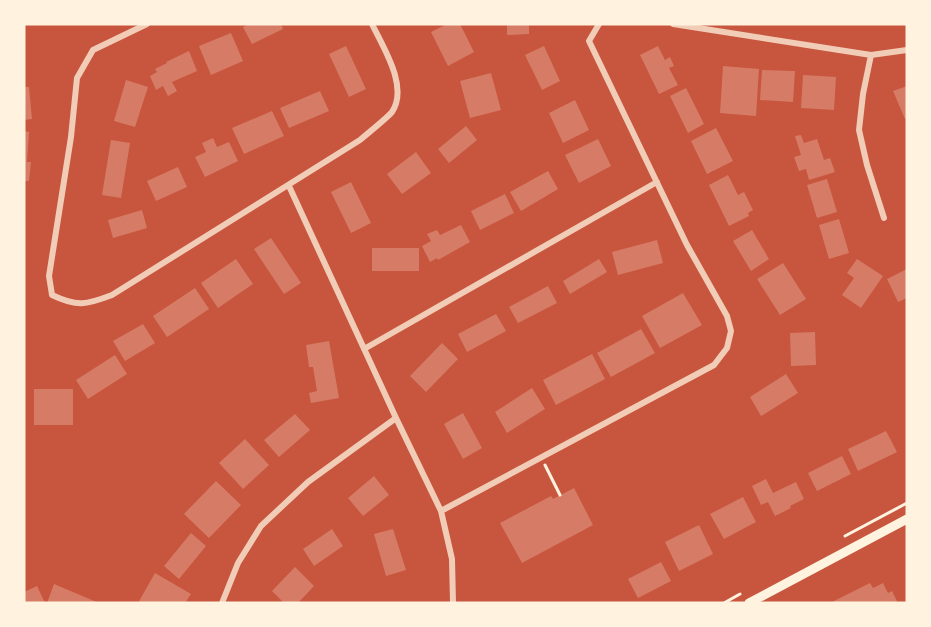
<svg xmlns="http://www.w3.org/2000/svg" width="931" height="627" font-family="Ubuntu,sans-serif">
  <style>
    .building { fill: #d67c66 }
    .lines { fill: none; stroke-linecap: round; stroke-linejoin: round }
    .path { stroke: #fff3e0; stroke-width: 3 }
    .minor { stroke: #f1ccb7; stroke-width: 6 }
    .secondary { stroke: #fff3e0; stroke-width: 9 }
  </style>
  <rect width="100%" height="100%" fill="#c8553d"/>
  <!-- building -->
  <path class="building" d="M 249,24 L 281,24 L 283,29 L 252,44 L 243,27 Z
    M 447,24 L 460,24 L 474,52 L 448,66 L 431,32 Z
    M 507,24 L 529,24 L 529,34 L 507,35 Z
    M 231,33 L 243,61 L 211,75 L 199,46 Z
    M 346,46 L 366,89 L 349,97 L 329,54 Z
    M 544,46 L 560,81 L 542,90 L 525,55 Z
    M 658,46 L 665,60 L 670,57 L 674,66 L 669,68 L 678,85 L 659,94 L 640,55 Z
    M 189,51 L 197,71 L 172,82 L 177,91 L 168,96 L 163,86 L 156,90 L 150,76 L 157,72 L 155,69 L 167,63 L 166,62 Z
    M 723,66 L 759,69 L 756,116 L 720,113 Z
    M 762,70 L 795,71 L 793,102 L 760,100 Z
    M 491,73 L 501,110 L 470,118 L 460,81 Z
    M 803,75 L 836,77 L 834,110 L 801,108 Z
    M 126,80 L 148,87 L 135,127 L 114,121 Z
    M 907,86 L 907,118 L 905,119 L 893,91 Z
    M 24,87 L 29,87 L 32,119 L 24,120 Z
    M 686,88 L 704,124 L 688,133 L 670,96 Z
    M 320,91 L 329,111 L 289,128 L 280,108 Z
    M 575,100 L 589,130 L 563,143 L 549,113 Z
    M 272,111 L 284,136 L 244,154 L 232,128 Z
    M 466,126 L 477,140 L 449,163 L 438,149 Z
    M 716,128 L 733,161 L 707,174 L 691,141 Z
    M 24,131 L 29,132 L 27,162 L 31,162 L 29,181 L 24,181 Z
    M 801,135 L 804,143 L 817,139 L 824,160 L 830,158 L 835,172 L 809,180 L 806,169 L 799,171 L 794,157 L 801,155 L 795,136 Z
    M 213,138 L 217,147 L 229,142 L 238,161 L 205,177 L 195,157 L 206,152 L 202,143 Z
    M 598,139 L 611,166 L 579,183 L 565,155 Z
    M 111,140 L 130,143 L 121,198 L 102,195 Z
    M 416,152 L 431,173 L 402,194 L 387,174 Z
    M 178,167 L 187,187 L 156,201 L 147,181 Z
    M 548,171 L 558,189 L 521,211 L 510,192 Z
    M 728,175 L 738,195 L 744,192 L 753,210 L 748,213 L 749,216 L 729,226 L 709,185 Z
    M 827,179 L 837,212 L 817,218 L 807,185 Z
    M 351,182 L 371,223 L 351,233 L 331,192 Z
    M 505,194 L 514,213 L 480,230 L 471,211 Z
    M 142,210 L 147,228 L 113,238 L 108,220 Z
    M 839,219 L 849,253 L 829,259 L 819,225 Z
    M 461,225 L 470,242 L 438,260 L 437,258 L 430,262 L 422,246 L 431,241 L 427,234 L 437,230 L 440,235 Z
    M 752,230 L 769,259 L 751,271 L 733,241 Z
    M 271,238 L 301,283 L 284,294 L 254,249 Z
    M 657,240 L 663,263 L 618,275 L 612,252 Z
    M 372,248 L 419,248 L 419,271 L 372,271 Z
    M 236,259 L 253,284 L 218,308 L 201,283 Z
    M 599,259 L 607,272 L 570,294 L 563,281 Z
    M 857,259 L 883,276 L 861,308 L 842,295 L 854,278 L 847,273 Z
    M 783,263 L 806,299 L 780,315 L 757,279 Z
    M 907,269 L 907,298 L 898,302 L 887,279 Z
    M 548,286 L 557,303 L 518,323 L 509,307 Z
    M 195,288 L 209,309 L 167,337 L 153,316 Z
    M 683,293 L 702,325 L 660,348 L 642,316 Z
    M 496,314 L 506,331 L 467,352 L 458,334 Z
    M 143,324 L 155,343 L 125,361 L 113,341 Z
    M 641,329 L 655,353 L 611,377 L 597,353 Z
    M 815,332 L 816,365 L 791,366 L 790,333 Z
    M 329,341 L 339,398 L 311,403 L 309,393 L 317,391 L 313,367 L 309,367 L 306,345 Z
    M 442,343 L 458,359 L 426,392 L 410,376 Z
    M 592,354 L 605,379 L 556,405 L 543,380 Z
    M 115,355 L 127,374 L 88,399 L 76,380 Z
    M 786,374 L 798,393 L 761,416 L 750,397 Z
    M 532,388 L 545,409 L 507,433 L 495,412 Z
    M 34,389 L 73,389 L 73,425 L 34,425 Z
    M 463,413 L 482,448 L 463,459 L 444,424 Z
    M 295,414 L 310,430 L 279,457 L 264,440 Z
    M 886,431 L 897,452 L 858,471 L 848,449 Z
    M 245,439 L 269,465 L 243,489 L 219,463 Z
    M 842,456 L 851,474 L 817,491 L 808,473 Z
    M 374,476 L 389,495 L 363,516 L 348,498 Z
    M 766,479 L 773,493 L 796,482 L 804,499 L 790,506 L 791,508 L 775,516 L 768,502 L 761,505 L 752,486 Z
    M 216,481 L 241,505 L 209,538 L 184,514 Z
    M 574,488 L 593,525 L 522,563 L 500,523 L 551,496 L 553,499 Z
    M 743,497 L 756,522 L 724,539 L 710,514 Z
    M 699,525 L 713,554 L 679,571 L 665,542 Z
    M 332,529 L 343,546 L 314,566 L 303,549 Z
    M 393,529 L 406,570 L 386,576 L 374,534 Z
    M 191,533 L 206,546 L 179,579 L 164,566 Z
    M 661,562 L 671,581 L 638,598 L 628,579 Z
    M 295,567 L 314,586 L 298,603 L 284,603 L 272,591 Z
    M 155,573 L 191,594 L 185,603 L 138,603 Z
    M 870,583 L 873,588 L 883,583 L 888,593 L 892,591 L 897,601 L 893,603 L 830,603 Z
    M 54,584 L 99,603 L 47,603 Z
    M 37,586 L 45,603 L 24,603 L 24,592 Z"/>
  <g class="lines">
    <!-- path -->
    <path class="path" d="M 545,465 L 560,495
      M 845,536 L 907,503
      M 724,603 L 740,594"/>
    <!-- minor -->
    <path class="minor" d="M 147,24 L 93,50 L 77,78 L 71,137 L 49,276 L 52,295 C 77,307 86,305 112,295 L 360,140 C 368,133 386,119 392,112 C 409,87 383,47 372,24
      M 673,24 L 871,55 L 907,50
      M 871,55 L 863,94 L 859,130 L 867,165 L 884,218
      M 289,186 L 396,418 L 441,511 L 452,559 L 453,603
      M 364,349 L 657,182
      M 441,511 L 714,365 L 727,348 L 731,331 L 727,316 L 687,245 L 589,41 L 599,24
      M 222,603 L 238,563 L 261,526 L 308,482 L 396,418"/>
    <!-- secondary -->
    <path class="secondary" d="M 749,603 L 907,519"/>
  </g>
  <!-- border -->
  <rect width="931" height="627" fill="none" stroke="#fff3e0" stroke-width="51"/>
</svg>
